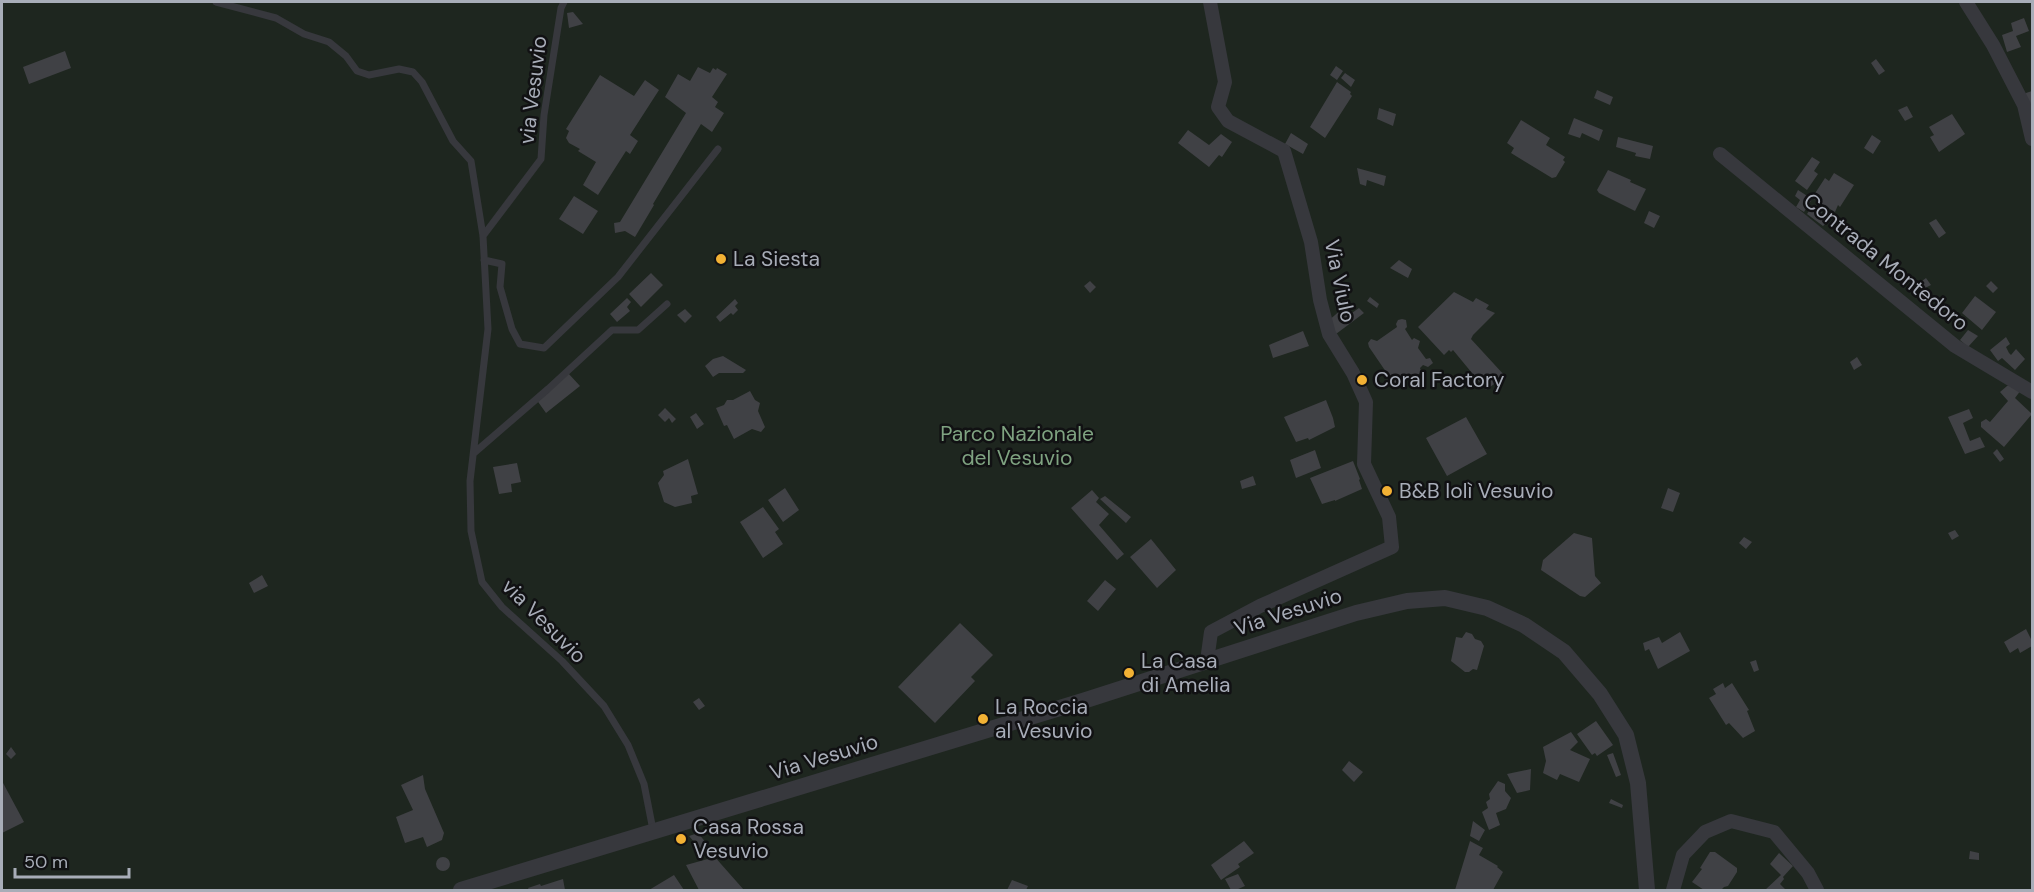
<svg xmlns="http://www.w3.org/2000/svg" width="2034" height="892" font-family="'DM Sans',sans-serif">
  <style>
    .green { fill: #1e261f }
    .building { fill: #404145 }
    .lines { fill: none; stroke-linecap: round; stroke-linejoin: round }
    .service { stroke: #37383d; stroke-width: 7 }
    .minor { stroke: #37383d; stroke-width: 14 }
    .tertiary { stroke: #37383d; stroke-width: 16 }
    .poi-dot { fill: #f2b134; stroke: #111113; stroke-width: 2 }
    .labels { text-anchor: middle; stroke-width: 5; stroke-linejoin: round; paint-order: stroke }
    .street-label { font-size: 21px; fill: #a8adb8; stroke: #111113 }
    .poi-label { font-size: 21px; fill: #a8adb8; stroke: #111113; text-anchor: start }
    .park-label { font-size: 21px; fill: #7fa381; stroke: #111113 }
  </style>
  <rect width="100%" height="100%" fill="#161618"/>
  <!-- green -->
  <path class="green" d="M 2,2 L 2032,2 L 2032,890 L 2,890 Z"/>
  <!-- building -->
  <path class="building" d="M 573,12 L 583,24 L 569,28 L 567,13 Z
    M 2024,18 L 2029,31 L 2016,36 L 2021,47 L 2007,52 L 2002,35 L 2013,31 L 2011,23 Z
    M 65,51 L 71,68 L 29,84 L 23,67 Z
    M 1876,59 L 1885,71 L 1879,75 L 1871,63 Z
    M 1336,66 L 1343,71 L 1337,80 L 1330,75 Z
    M 698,67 L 710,73 L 713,68 L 716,70 L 717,68 L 727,74 L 712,97 L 718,102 L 715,107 L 724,113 L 712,132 L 701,124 L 653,204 L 654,205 L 635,237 L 625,231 L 615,233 L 614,223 L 620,222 L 686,113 L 665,97 L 678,74 L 690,81 Z
    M 1345,73 L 1355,80 L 1351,87 L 1341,78 Z
    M 600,75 L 634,96 L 645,80 L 659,90 L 630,135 L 638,141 L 630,154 L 626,151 L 598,195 L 583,185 L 596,162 L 578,151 L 580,149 L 569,143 L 566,138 L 569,131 L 566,129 Z
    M 1337,82 L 1351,92 L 1350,94 L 1352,96 L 1325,138 L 1310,127 Z
    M 1597,90 L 1613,97 L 1610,105 L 1594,98 Z
    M 2032,91 L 2032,121 L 2023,94 Z
    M 1907,106 L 1913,117 L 1905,121 L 1898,110 Z
    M 1379,108 L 1396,114 L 1393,126 L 1377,119 Z
    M 1952,114 L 1965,134 L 1939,152 L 1930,137 L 1934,135 L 1929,127 Z
    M 1574,118 L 1603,130 L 1599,141 L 1582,133 L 1580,138 L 1568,134 Z
    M 1521,120 L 1550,138 L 1546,145 L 1565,157 L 1563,160 L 1565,162 L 1556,177 L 1552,178 L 1511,153 L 1514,148 L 1507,143 Z
    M 1188,130 L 1209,145 L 1221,134 L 1232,142 L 1222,157 L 1219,155 L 1209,167 L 1178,143 Z
    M 1291,133 L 1308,144 L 1303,154 L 1285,144 Z
    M 1872,135 L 1881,141 L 1873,154 L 1864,148 Z
    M 1618,137 L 1653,146 L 1650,159 L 1635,156 L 1636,153 L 1616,147 Z
    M 1812,157 L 1820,162 L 1814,171 L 1818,174 L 1807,190 L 1795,181 Z
    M 1357,168 L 1386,176 L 1384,186 L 1367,180 L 1366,186 L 1360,184 Z
    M 1608,170 L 1631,180 L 1630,182 L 1646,189 L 1635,211 L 1599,193 L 1597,190 Z
    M 1834,173 L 1854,185 L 1840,207 L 1838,205 L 1835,212 L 1812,198 L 1825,178 L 1829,181 Z
    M 1798,190 L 1812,199 L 1804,212 L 1796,207 L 1800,200 L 1795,196 Z
    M 574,196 L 598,211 L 583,234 L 559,219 Z
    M 1812,206 L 1822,212 L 1820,215 L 1828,221 L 1823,226 L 1807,214 Z
    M 1649,211 L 1660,216 L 1654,228 L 1644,223 Z
    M 1936,219 L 1946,233 L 1939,238 L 1929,223 Z
    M 1399,260 L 1412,269 L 1408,278 L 1390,268 Z
    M 651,273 L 663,285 L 641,307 L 629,294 Z
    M 1926,278 L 1931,285 L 1921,290 L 1918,284 Z
    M 1090,281 L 1096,287 L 1090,293 L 1084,286 Z
    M 1991,281 L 1998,288 L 1993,293 L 1986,286 Z
    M 1454,292 L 1473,302 L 1476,298 L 1489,305 L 1486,309 L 1495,313 L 1473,335 L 1471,339 L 1505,376 L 1486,390 L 1453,350 L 1451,352 L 1449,350 L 1444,355 L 1418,327 Z
    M 1975,296 L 1996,312 L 1982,330 L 1962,313 Z
    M 1370,297 L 1379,304 L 1377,308 L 1367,301 Z
    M 627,298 L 631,302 L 627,307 L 630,311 L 617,322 L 610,314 Z
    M 735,299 L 738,303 L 735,306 L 738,310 L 733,315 L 731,313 L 720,322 L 716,317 Z
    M 1343,308 L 1349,315 L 1359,308 L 1364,313 L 1336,334 L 1327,322 Z
    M 685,309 L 692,316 L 685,323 L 677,315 Z
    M 1402,319 L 1406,320 L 1407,327 L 1405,329 L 1412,340 L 1414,338 L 1420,341 L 1418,348 L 1426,359 L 1430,358 L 1433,363 L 1428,367 L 1423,365 L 1420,368 L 1421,371 L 1417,377 L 1409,375 L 1403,379 L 1404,384 L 1399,387 L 1395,385 L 1369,347 L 1368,343 L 1371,339 L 1377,341 L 1397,327 L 1396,324 L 1398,320 Z
    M 1968,330 L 1978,336 L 1968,347 L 1960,340 Z
    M 1303,331 L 1309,346 L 1273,358 L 1269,345 Z
    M 2006,337 L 2010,344 L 2006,347 L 2009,353 L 2011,355 L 2016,349 L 2025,359 L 2015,370 L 2002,358 L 1998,361 L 1990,350 Z
    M 723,356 L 746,370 L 743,373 L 719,373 L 713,377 L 705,366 L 713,359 Z
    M 1857,357 L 1862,365 L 1854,370 L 1850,362 Z
    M 568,373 L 580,386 L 546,413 L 536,399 Z
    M 2012,384 L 2021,390 L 2015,398 L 2032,414 L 2004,447 L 1981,427 L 1981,422 L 1986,419 L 1990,422 L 2008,401 L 2000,392 L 2007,386 Z
    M 750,391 L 755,400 L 760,403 L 758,411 L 765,427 L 761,432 L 752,429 L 734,439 L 727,425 L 724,426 L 716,408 L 724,405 L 727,400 L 733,400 Z
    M 1326,400 L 1333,418 L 1335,427 L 1309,440 L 1308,438 L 1296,442 L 1284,417 Z
    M 665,408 L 676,419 L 672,423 L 669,418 L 665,422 L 658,415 Z
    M 1969,409 L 1973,418 L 1963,423 L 1970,441 L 1980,437 L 1985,447 L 1965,454 L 1948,417 Z
    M 696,413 L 704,424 L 697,429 L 690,417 Z
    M 1466,417 L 1487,454 L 1447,476 L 1426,438 Z
    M 1997,449 L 2004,459 L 2000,462 L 1993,453 Z
    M 1315,450 L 1321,468 L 1296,478 L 1290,460 Z
    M 688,459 L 698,494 L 691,496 L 692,503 L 675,507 L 664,502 L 658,483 L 664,475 L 663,471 Z
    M 1353,461 L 1360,479 L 1359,480 L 1362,489 L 1335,501 L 1335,500 L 1322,504 L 1310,478 Z
    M 517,463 L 521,482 L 511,484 L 512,492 L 499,494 L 493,467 Z
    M 1253,476 L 1256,485 L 1242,489 L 1240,481 Z
    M 785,488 L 799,510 L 783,522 L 768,500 Z
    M 1668,488 L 1680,493 L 1673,512 L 1661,508 Z
    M 1092,490 L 1099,498 L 1096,502 L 1109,514 L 1099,525 L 1124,554 L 1117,560 L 1071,508 Z
    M 1105,496 L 1131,517 L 1126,523 L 1100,499 Z
    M 763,507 L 779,529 L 775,532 L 783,544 L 763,558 L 740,522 Z
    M 1955,530 L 1959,536 L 1952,540 L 1948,533 Z
    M 1574,533 L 1592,538 L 1595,576 L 1601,583 L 1585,597 L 1580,596 L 1541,570 L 1543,560 Z
    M 1744,537 L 1752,542 L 1746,549 L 1739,543 Z
    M 1151,539 L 1176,570 L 1157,588 L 1130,557 Z
    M 262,575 L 268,586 L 254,593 L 249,583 Z
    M 1105,580 L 1116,589 L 1098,611 L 1087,601 Z
    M 960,623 L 993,655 L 971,677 L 975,681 L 935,723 L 898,687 Z
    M 2026,629 L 2032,641 L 2032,646 L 2020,653 L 2018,648 L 2010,653 L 2004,642 Z
    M 1466,632 L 1472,634 L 1475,639 L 1481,641 L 1484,646 L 1477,670 L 1473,669 L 1469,672 L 1465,672 L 1451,661 L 1456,637 L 1462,638 Z
    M 1680,632 L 1690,651 L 1658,669 L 1649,649 L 1645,651 L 1643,643 L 1659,637 L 1662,643 Z
    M 1756,660 L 1759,670 L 1754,672 L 1750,662 Z
    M 1723,683 L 1725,688 L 1732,683 L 1749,710 L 1747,711 L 1755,731 L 1743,738 L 1729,723 L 1726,725 L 1709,698 L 1716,694 L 1713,689 Z
    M 699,698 L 705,706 L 699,710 L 693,702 Z
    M 1596,721 L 1613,745 L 1597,756 L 1595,753 L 1592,755 L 1577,734 Z
    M 1571,732 L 1578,742 L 1570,750 L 1590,759 L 1579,782 L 1560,774 L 1557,780 L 1543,773 L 1546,761 L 1543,747 Z
    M 11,747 L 16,754 L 11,759 L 6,754 Z
    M 1613,753 L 1621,775 L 1616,777 L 1607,755 Z
    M 1349,761 L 1363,772 L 1354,782 L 1342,770 Z
    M 1531,769 L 1530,790 L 1517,793 L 1507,774 Z
    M 423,775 L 425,789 L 444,833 L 442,840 L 427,847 L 423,837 L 405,843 L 396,817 L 413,810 L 401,785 Z
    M 2,781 L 24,822 L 2,833 Z
    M 1498,781 L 1505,784 L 1505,791 L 1511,798 L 1506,809 L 1496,813 L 1500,825 L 1489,830 L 1482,812 L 1488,808 L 1486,802 L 1490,799 L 1489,794 Z
    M 1611,799 L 1623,805 L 1622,808 L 1609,803 Z
    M 1473,821 L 1485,830 L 1479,841 L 1470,836 Z
    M 698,833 L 707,844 L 700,849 L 689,836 Z
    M 1244,841 L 1254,853 L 1238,864 L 1240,867 L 1221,880 L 1211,865 Z
    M 1470,841 L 1483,848 L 1479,855 L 1498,866 L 1497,867 L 1503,872 L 1493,890 L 1455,890 Z
    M 1970,851 L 1979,853 L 1979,860 L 1969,859 Z
    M 1710,852 L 1715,852 L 1737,868 L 1737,872 L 1728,886 L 1724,887 L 1721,890 L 1704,890 L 1692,882 L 1702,869 L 1700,868 Z
    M 1779,853 L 1793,866 L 1783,877 L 1784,879 L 1780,884 L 1786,890 L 1765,890 L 1781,875 L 1770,864 Z
    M436 864a7 7 0 1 1 14 0a7 7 0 1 1-14 0Z
    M 715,857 L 721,864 L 744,890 L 699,890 L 686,865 Z
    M 1238,874 L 1245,886 L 1236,890 L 1231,890 L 1225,879 Z
    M 674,875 L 684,890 L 649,890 Z
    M 563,879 L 565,890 L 529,890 L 528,888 L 540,884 L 541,886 Z
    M 1012,880 L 1028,886 L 1026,890 L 1007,890 Z"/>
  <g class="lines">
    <!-- service -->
    <path class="service" d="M 216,2 L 276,18 L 304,34 L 329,42 L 346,56 L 357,71 L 369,75 L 399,69 L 413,72 L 422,82 L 453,141 L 471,161 L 483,236 L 488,329 L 470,481 L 471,531 L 482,582 L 502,607 L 562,661 L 604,706 L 628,745 L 644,784 L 653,830
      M 483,236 L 541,159 L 544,115 L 561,8 L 564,2
      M 484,260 L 502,264 L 500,287 L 512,329 L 520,344 L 544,348 L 618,277 L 718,149
      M 474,453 L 548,389 L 612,330 L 638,330 L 667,304"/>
    <!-- minor -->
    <path class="minor" d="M 1966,2 L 1993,45 L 2024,105 L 2032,139
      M 1720,154 L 1955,346 L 2032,392
      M 1207,661 L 1211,632 L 1260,606 L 1392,547 L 1389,517 L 1364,464 L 1366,402 L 1353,373 L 1329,334 L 1320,300 L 1311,242 L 1284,151 L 1228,121 L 1218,107 L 1225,82 L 1210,2
      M 1673,890 L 1683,855 L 1705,832 L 1731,821 L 1774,832 L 1808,873 L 1817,890"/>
    <!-- tertiary -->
    <path class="tertiary" d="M 461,890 L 1086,700 L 1356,613 L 1407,601 L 1445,598 L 1487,608 L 1524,625 L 1564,652 L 1600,694 L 1626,735 L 1638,783 L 1647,890"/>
  </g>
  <!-- markers -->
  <g class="poi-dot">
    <circle cx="721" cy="259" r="6"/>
    <circle cx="1362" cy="380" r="6"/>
    <circle cx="1387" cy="491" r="6"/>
    <circle cx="1129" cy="673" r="6"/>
    <circle cx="983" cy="719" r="6"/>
    <circle cx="681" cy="839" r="6"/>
  </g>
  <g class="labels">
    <!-- street labels -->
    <g class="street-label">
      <text transform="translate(533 90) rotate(-83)" y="7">via Vesuvio</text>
      <text transform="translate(1886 262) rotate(39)" y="7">Contrada Montedoro</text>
      <text transform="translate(1340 281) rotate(78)" y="7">Via Viulo</text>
      <text transform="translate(1288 612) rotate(-18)" y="7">Via Vesuvio</text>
      <text transform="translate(544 621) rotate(45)" y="7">via Vesuvio</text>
      <text transform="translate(824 757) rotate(-17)" y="7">Via Vesuvio</text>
    </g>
    <!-- poi labels -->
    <g class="poi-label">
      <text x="733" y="266">La Siesta</text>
      <text x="1374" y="387">Coral Factory</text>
      <text x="1399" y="498">B&amp;B Iolì Vesuvio</text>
      <text x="1141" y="668">La Casa<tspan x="1141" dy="24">di Amelia</tspan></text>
      <text x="995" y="714">La Roccia<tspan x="995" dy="24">al Vesuvio</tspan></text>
      <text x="693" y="834">Casa Rossa<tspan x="693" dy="24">Vesuvio</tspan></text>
    </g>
    <!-- park labels -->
    <g class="park-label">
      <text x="1017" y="441">Parco Nazionale<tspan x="1017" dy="24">del Vesuvio</tspan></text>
    </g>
  </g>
  <!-- border -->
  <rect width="2034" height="892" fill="none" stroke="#a8adb8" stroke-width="6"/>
  <!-- scale -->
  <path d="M15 868v9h114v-9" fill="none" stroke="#a8adb8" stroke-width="3"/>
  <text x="24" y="868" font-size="18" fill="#a8adb8" stroke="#111113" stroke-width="4.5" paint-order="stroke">50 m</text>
</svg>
